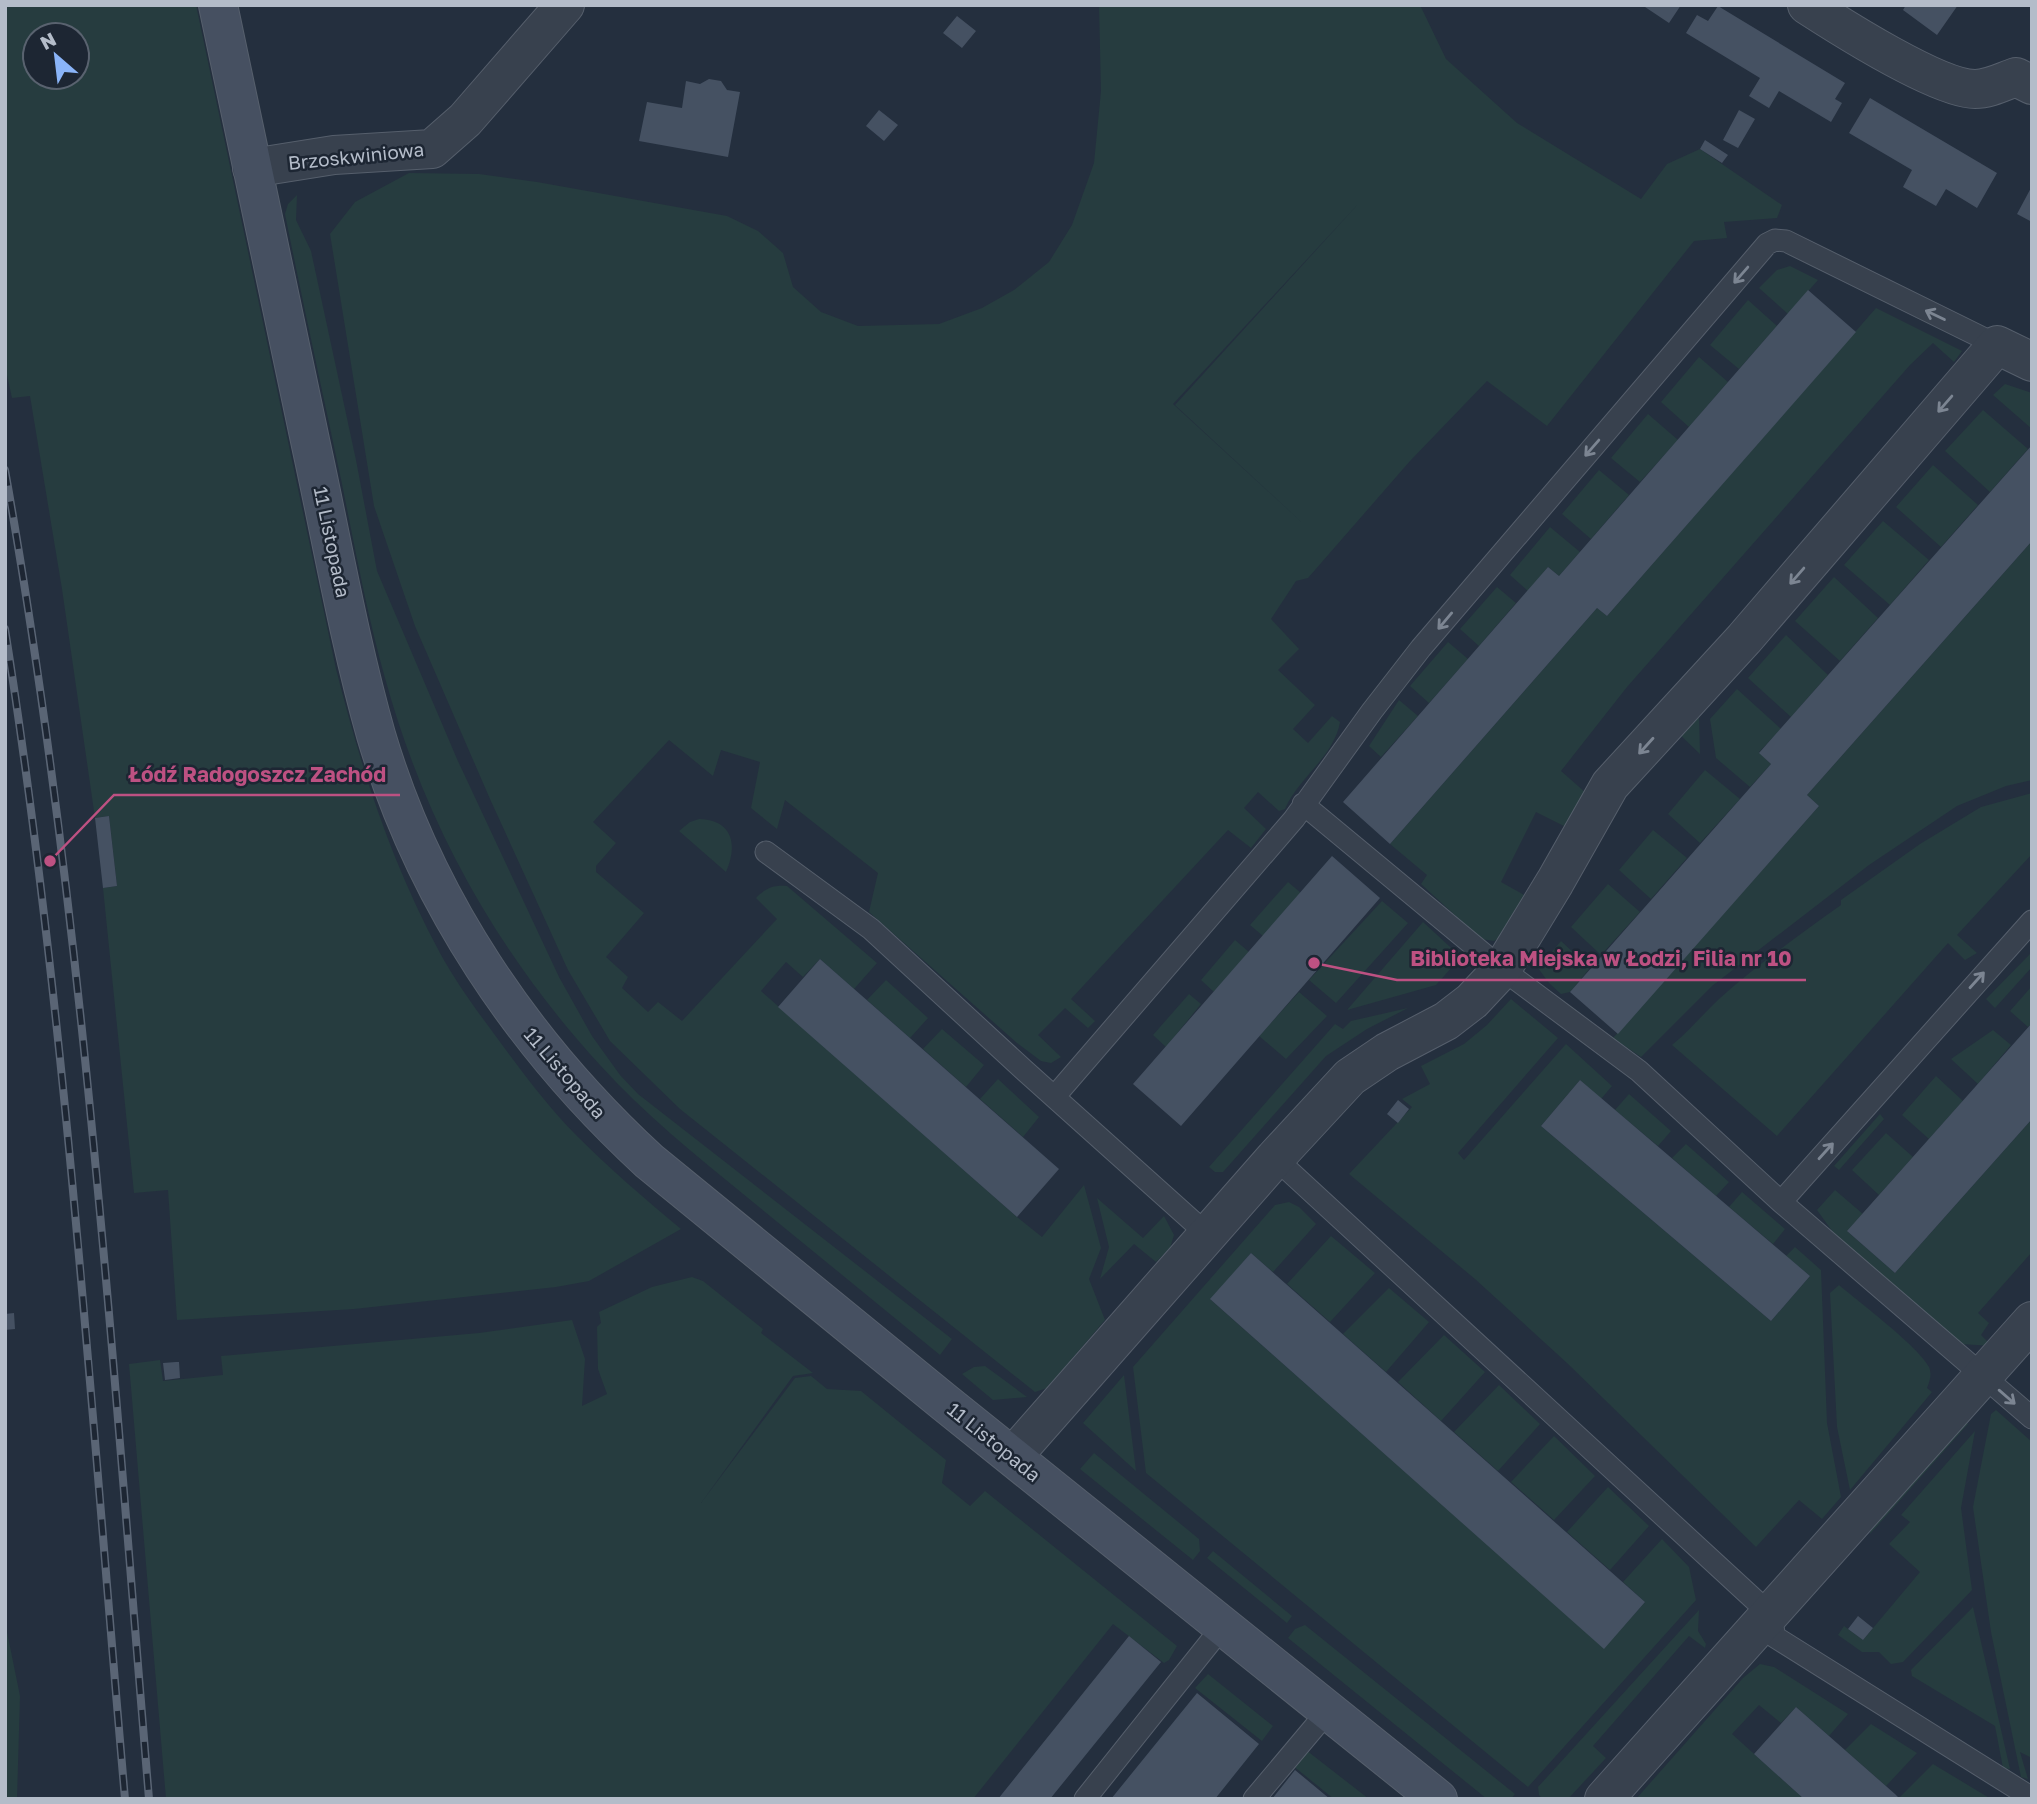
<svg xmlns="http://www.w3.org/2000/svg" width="2037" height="1804" font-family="'Golos Text',sans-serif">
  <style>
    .green { fill: #263c3f; fill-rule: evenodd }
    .building { fill: #455162 }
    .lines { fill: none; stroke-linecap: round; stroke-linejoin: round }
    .lane-casing { stroke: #565f6c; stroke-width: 23 }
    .street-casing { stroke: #565f6c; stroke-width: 40 }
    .secondary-casing { stroke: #565f6c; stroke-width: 40 }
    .lane { stroke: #38414e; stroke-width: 21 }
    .street { stroke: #38414e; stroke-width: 38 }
    .secondary { stroke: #465061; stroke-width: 38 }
    .rail-casing { stroke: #5a6575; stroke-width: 8 }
    .rail { stroke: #1d2633; stroke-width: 5; stroke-dasharray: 16; stroke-linecap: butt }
    .oneway { stroke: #7c8592 }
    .labels { text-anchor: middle; stroke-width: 5; stroke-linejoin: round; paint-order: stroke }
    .street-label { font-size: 19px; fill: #b4bcc9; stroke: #1d2633 }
    .leader { fill: none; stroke: #bd5182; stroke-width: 2.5 }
    .callout-dot { fill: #bd5182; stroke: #1d2633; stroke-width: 2.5 }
    .callout-label { font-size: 21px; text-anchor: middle; font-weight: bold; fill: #bd5182; stroke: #1d2633; stroke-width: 5; stroke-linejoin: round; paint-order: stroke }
  </style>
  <rect width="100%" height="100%" fill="#242f3e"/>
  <!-- green -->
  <path class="green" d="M 5,5 L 196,5 L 336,669 C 362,771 390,860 440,953 C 458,986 481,1016 503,1046 C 526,1077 550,1109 577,1136 C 610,1169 645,1199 681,1229 L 589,1281 L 556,1287 L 354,1309 L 177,1320 L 168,1190 L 134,1193 L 103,888 L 117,886 L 109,816 L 95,818 L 62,589 L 30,396 L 12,398 L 5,366 ZM 35,35 L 77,35 L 77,77 L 35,77 Z
    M 1099,5 L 1420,5 L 1446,59 L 1517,123 L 1641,199 L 1667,164 L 1700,149 L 1782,205 L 1777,218 L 1724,222 L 1727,238 L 1694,241 L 1547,426 L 1487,381 L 1410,461 L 1308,578 L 1296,581 L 1271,619 L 1299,649 L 1278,670 L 1315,705 L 1293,729 L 1308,743 L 1332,716 L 1340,722 C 1334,757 1298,778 1285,809 L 1279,811 L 1258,792 L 1244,808 L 1266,829 L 1251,848 L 1228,830 L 1071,999 L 1095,1021 L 1088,1028 L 1065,1008 L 1038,1035 L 1061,1057 L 1051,1063 L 1041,1061 L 1017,1043 L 869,912 L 878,873 L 785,800 L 777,829 L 751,808 L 760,762 L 721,750 L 713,776 L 669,740 L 593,822 L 616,843 L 596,866 L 596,872 L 644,913 L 606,957 L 628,977 L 622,988 L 648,1012 L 658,1002 L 682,1021 L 777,919 L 756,898 C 766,888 773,885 787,886 L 877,963 L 854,989 L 820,959 L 803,977 L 786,962 L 761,991 L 1017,1217 L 1042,1237 L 1084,1185 L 1101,1248 L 1089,1279 L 1105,1320 L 1047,1388 L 1035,1392 L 680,1109 L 610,1041 L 568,970 L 490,799 L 415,626 L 374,506 L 330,234 L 355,202 L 409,173 L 479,174 L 537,182 L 727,216 L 758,231 L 783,253 L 793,287 L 821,312 L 858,326 L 939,324 L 982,308 L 1014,290 L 1049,262 L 1072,225 L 1094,163 L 1101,91 ZM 1360,202 L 1175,405 L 1308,528 L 1173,404 Z
    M 297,195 L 296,220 L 311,251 L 356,460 L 377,571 L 457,759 L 559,977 L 592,1036 L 620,1075 L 638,1094 L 952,1339 L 940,1355 C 876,1303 812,1250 748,1198 C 697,1156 644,1114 600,1065 C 498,954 425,824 385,678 C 367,614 355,548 342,484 C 323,394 303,304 285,214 L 288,204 Z
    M 1790,266 L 1818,280 L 1788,314 L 1759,288 L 1777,270 Z
    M 1748,300 L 1777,326 L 1739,369 L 1710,345 Z
    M 1876,308 L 1962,351 L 1954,362 L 1933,343 L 1910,365 L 1627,687 L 1561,771 L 1586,793 L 1570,829 L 1536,812 L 1501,882 L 1528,897 L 1516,927 L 1494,941 L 1481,939 L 1421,884 L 1427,875 L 1390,844 L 1597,608 L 1607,616 Z
    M 1699,357 L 1728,382 L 1689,427 L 1661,402 Z
    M 2005,384 L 2032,393 L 2032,429 L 1993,395 Z
    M 1983,410 L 2028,449 L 1990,492 L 1945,451 Z
    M 1648,414 L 1678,440 L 1640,482 L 1611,458 Z
    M 1933,465 L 1978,505 L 1941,547 L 1896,507 Z
    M 1599,470 L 1629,495 L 1591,539 L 1562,514 Z
    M 1883,521 L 1929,560 L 1890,605 L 1844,565 Z
    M 1550,527 L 1580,552 L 1559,576 L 1548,567 L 1528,591 L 1510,575 Z
    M 2032,541 L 2032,780 L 2006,786 L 1957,806 L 1869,865 L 1712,986 L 1641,1057 L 1613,1038 L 1819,806 L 1807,795 Z
    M 1834,577 L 1878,618 L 1840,661 L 1795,621 Z
    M 1497,587 L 1516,603 L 1479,646 L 1460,629 Z
    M 1786,635 L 1828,675 L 1791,717 L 1748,678 Z
    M 1448,642 L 1468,659 L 1429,703 L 1410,686 Z
    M 1737,689 L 1781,729 L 1759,752 L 1771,764 L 1750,787 L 1716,758 L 1710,719 Z
    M 1399,700 L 1418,716 L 1381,757 L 1369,746 Z
    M 1699,715 L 1700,754 L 1676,731 Z
    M 1705,770 L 1740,799 L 1700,843 L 1668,814 Z
    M 2032,793 L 2032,854 L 1957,935 L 1977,953 L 1965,960 L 1948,943 L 1777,1136 L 1672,1045 C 1689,1031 1703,1014 1719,999 C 1757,965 1799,935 1841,905 L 1841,900 L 1920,844 L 1981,807 Z
    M 699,819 C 733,820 738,845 726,872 L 679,831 L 690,822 Z
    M 1653,830 L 1687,858 L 1651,899 L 1619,870 Z
    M 1288,882 L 1301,893 L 1263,936 L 1250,925 Z
    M 1608,884 L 1640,912 L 1601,955 L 1571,927 Z
    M 1382,901 L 1408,923 L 1336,1003 L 1309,980 Z
    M 1423,922 L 1461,957 L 1436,985 L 1347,1010 Z
    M 1235,940 L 1249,952 L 1214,992 L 1201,980 Z
    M 1561,941 L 1590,968 L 1570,992 L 1561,994 L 1549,983 L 1538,968 Z
    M 2030,954 L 2032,967 L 1995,1008 L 1986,999 Z
    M 886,980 L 928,1018 L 910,1038 L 867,1000 Z
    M 2032,986 L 2032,1023 L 2028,1027 L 2010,1011 Z
    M 1299,992 L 1327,1016 L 1286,1059 L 1259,1036 Z
    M 1189,994 L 1201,1004 L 1166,1047 L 1153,1035 Z
    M 1511,999 L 1558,1038 L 1458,1153 L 1464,1160 L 1566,1044 L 1612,1086 L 1601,1099 L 1580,1080 L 1541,1126 L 1771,1321 L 1810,1276 L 1786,1256 L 1795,1247 L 1821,1270 L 1827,1423 L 1841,1497 L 1822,1519 L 1799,1500 L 1756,1547 L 1567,1363 L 1475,1279 L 1349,1174 L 1412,1107 L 1402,1099 L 1430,1084 L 1421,1066 L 1464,1044 L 1487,1025 Z
    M 1408,1008 L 1367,1029 L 1326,1056 L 1223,1172 L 1215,1172 L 1209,1167 L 1335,1024 L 1343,1029 L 1351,1021 Z
    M 942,1029 L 984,1065 L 966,1087 L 923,1049 Z
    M 1993,1030 L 2011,1045 L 1978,1084 L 1951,1059 Z
    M 1936,1076 L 1963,1101 L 1929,1139 L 1902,1115 Z
    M 998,1079 L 1039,1117 L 1023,1137 L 980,1099 Z
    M 1629,1094 L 1671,1131 L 1658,1146 L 1615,1110 Z
    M 1880,1114 L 1884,1119 L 1839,1170 L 1834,1166 Z
    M 2032,1119 L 2032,1252 L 1978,1313 L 1989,1323 L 1981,1335 L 1992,1346 L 1962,1344 L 1840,1242 L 1817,1210 L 1835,1190 L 1863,1214 L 1848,1232 L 1895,1273 Z
    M 1886,1133 L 1913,1157 L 1879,1195 L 1852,1170 Z
    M 1686,1144 L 1729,1182 L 1716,1196 L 1672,1158 Z
    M 1742,1192 L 1785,1229 L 1773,1244 L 1729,1207 Z
    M 1097,1198 L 1143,1238 L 1164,1216 L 1174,1235 L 1170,1248 L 1156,1262 L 1134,1244 L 1100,1279 L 1109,1247 Z
    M 1289,1202 L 1299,1207 L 1316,1224 L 1273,1272 L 1251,1253 L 1211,1300 L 1604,1648 L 1645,1602 L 1623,1582 L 1662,1539 L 1689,1567 L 1696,1600 L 1528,1787 L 1146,1473 L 1133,1367 L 1275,1205 Z
    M 1331,1236 L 1375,1273 L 1330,1322 L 1287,1284 Z
    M 692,1277 L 703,1281 L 763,1329 L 761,1333 L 813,1373 L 793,1376 L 701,1503 L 795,1378 L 811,1376 L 827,1389 L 861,1391 L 946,1460 L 942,1483 L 970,1506 L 985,1491 L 1177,1646 L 1169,1660 L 1164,1663 L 1113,1624 L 973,1799 L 166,1799 L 129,1364 L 160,1360 L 163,1381 L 223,1375 L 221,1356 L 479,1333 L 572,1320 L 585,1359 L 582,1406 L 607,1394 L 598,1369 L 597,1327 L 601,1323 L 599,1312 L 652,1287 Z
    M 1839,1285 C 1859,1302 1919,1347 1929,1367 C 1932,1374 1930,1381 1927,1388 L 1932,1392 L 1850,1490 L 1837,1427 L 1830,1293 Z
    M 1389,1288 L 1429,1322 L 1386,1372 L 1343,1334 Z
    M 1444,1335 L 1485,1372 L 1441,1421 L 1398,1382 Z
    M 985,1366 L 1027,1397 L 993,1400 L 962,1374 L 974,1367 Z
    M 1124,1375 L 1136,1471 L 1083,1423 Z
    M 1499,1385 L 1540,1424 L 1498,1471 L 1454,1432 Z
    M 1996,1410 L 2032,1442 L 2032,1758 L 2020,1752 L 2028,1779 L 2021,1777 L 1991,1632 L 1973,1507 L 1991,1414 Z
    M 1963,1419 L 1968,1424 L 1870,1534 L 1872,1520 Z
    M 1975,1431 L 1961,1508 L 1972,1590 L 1903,1662 L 1891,1664 L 1879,1652 L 1862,1652 L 1838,1635 L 1844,1626 L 1863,1640 L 1920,1572 L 1889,1544 L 1910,1522 L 1901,1515 Z
    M 1554,1436 L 1595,1476 L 1554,1520 L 1511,1482 Z
    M 1094,1453 L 1199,1539 L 1200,1551 L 1193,1560 L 1080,1469 Z
    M 1608,1487 L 1649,1526 L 1610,1570 L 1567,1532 Z
    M 1213,1551 L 1292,1616 L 1287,1623 L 1207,1558 Z
    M 1973,1607 L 2010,1769 L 2003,1768 L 1995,1726 L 1912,1676 L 1911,1670 Z
    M 1699,1610 L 1698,1631 L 1706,1644 L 1705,1648 L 1689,1636 L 1593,1746 L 1606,1758 L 1568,1799 L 1543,1799 L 1539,1795 L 1538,1787 Z
    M 5,1622 L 20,1696 L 17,1799 L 5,1799 Z
    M 1305,1625 L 1515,1794 L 1511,1799 L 1487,1799 L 1288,1638 L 1295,1629 Z
    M 1760,1664 L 1774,1667 L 1848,1714 L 1829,1736 L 1796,1707 L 1781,1723 L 1759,1705 L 1732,1734 L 1804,1799 L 1636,1799 L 1743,1678 Z
    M 1208,1674 L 1273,1726 L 1262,1741 L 1195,1688 Z
    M 1871,1724 L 1917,1753 L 1886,1786 L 1845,1750 Z
    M 1306,1750 L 1369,1799 L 1334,1799 L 1292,1765 Z
    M 1933,1764 L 1991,1799 L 1899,1798 Z"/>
  <!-- building -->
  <path class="building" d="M 1642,5 L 1681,5 L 1669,23 Z
    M 1906,5 L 1958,5 L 1937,35 L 1903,10 Z
    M 1718,6 L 1845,83 L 1835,99 L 1842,103 L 1831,122 L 1779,91 L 1769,108 L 1749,96 L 1760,78 L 1686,33 L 1697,15 L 1708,21 Z
    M 957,16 L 976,31 L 962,48 L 943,33 Z
    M 709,79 L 721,81 L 727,90 L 740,92 L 728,157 L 639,141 L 647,102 L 682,108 L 686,81 L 700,84 Z
    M 1870,98 L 1997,173 L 1977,208 L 1946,189 L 1936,206 L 1903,187 L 1912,170 L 1849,133 Z
    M 879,110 L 898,125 L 884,141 L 866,126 Z
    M 1739,110 L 1755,119 L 1738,148 L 1723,140 Z
    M 1705,140 L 1728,155 L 1722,163 L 1700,149 Z
    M 2032,186 L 2032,222 L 2017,214 Z
    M 1808,290 L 1856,332 L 1607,616 L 1597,608 L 1390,844 L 1343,802 L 1548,567 L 1559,576 Z
    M 2032,445 L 2032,541 L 1807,795 L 1819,806 L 1618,1034 L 1570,992 L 1771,764 L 1759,753 Z
    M 109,816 L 117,886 L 103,888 L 95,818 Z
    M 1332,856 L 1380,898 L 1181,1126 L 1133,1084 Z
    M 820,959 L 1059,1169 L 1017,1217 L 778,1007 Z
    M 2032,1023 L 2032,1119 L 1895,1273 L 1847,1231 Z
    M 1580,1080 L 1810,1276 L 1771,1321 L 1541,1126 Z
    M 1398,1100 L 1409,1109 L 1398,1123 L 1387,1114 Z
    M 1251,1253 L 1645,1602 L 1604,1649 L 1210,1299 Z
    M 14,1313 L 15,1329 L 5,1330 L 5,1314 Z
    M 176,1362 L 179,1362 L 180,1378 L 165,1380 L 163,1363 Z
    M 1858,1616 L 1873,1628 L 1863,1640 L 1848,1629 Z
    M 1129,1636 L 1161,1662 L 1050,1799 L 998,1799 Z
    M 1197,1693 L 1259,1744 L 1215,1799 L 1111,1799 Z
    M 1796,1707 L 1895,1794 L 1900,1799 L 1804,1799 L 1754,1754 Z
    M 1295,1770 L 1330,1799 L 1272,1799 Z"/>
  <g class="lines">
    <defs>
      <path id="lane" d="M 1303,804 L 1502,969 L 1639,1071 L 1781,1202 L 2032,1418
        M 766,852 L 871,929 L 1024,1070 L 1208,1235
        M 1055,1096 L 1294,819 L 1372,711 L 1421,648 L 1767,244 L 1775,240 L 1786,241 L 1997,345
        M 1275,1158 L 1770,1614 L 1775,1637 L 2032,1798
        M 1781,1202 L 2032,921
        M 1085,1799 L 1223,1626
        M 1254,1799 L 1328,1711"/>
      <path id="street" d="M 1807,5 C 1841,27 1938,89 1975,89 C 1989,89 2002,82 2016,77 L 2032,85
        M 252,168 L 334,155 L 432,149 L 465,120 L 565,5
        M 1013,1456 L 1275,1158 L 1350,1077 L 1387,1052 L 1446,1021 L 1472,1001 L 1502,969 L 1555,882 L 1610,785 L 1744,639 L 1997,345 L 2032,362
        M 1604,1799 L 2032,1321"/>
      <path id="secondary" d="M 218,5 C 249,152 280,298 311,445 C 332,541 349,640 376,735 C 425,900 523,1045 649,1161 L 944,1402 L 1438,1799"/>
    </defs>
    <!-- lane casing -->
    <use href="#lane" class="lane-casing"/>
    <!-- street casing -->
    <use href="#street" class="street-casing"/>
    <!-- secondary casing -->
    <use href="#secondary" class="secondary-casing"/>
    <!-- lane -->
    <use href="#lane" class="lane"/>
    <!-- street -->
    <use href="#street" class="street"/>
    <!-- secondary -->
    <use href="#secondary" class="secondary"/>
    <defs>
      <path id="rail" d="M 5,470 C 83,909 112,1355 149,1799
        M 5,629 C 66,1016 91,1409 125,1799"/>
    </defs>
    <!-- rail casing -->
    <use href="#rail" class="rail-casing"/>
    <!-- rail -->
    <use href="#rail" class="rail"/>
  </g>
  <!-- one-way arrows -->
  <defs><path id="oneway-shaft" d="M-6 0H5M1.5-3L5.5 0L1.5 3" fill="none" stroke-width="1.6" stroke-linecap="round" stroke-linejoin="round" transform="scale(1.75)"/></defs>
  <g class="oneway">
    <use href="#oneway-shaft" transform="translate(1741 275) rotate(131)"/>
    <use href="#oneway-shaft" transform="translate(1935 315) rotate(-154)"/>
    <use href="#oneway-shaft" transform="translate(1945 404) rotate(131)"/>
    <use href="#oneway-shaft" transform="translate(1592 448) rotate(131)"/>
    <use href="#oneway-shaft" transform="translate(1797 576) rotate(131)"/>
    <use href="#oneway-shaft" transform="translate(1445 621) rotate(130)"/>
    <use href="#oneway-shaft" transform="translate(1646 746) rotate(132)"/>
    <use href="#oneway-shaft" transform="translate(1977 980) rotate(-48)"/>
    <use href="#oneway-shaft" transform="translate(1826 1151) rotate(-48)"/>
    <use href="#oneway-shaft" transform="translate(2007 1397) rotate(41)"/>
  </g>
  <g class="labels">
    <!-- street labels -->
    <g class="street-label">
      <text transform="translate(356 156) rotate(-6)" y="7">Brzoskwiniowa</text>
      <text transform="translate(332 542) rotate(78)" y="7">11 Listopada</text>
      <text transform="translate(565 1073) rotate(49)" y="7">11 Listopada</text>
      <text transform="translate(994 1442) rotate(39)" y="7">11 Listopada</text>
    </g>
  </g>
  <!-- callouts -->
  <path class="leader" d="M50 861L114 795H400M1314 963L1397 980H1806"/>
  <g class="callout-dot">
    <circle cx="50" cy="861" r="7"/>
    <circle cx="1314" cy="963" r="7"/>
  </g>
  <g class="callout-label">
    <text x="257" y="782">Łódź Radogoszcz Zachód</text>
    <text x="1601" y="966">Biblioteka Miejska w Łodzi, Filia nr 10</text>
  </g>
  <!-- border -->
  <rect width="2037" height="1804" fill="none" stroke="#b4bcc9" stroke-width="14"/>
  <!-- north arrow -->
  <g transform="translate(56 56) rotate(332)"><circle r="33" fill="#1d2633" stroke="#59626f" stroke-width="2"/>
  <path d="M0-5L12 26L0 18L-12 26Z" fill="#8ab4f8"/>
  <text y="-10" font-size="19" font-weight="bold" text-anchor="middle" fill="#b4bcc9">N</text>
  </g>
</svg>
